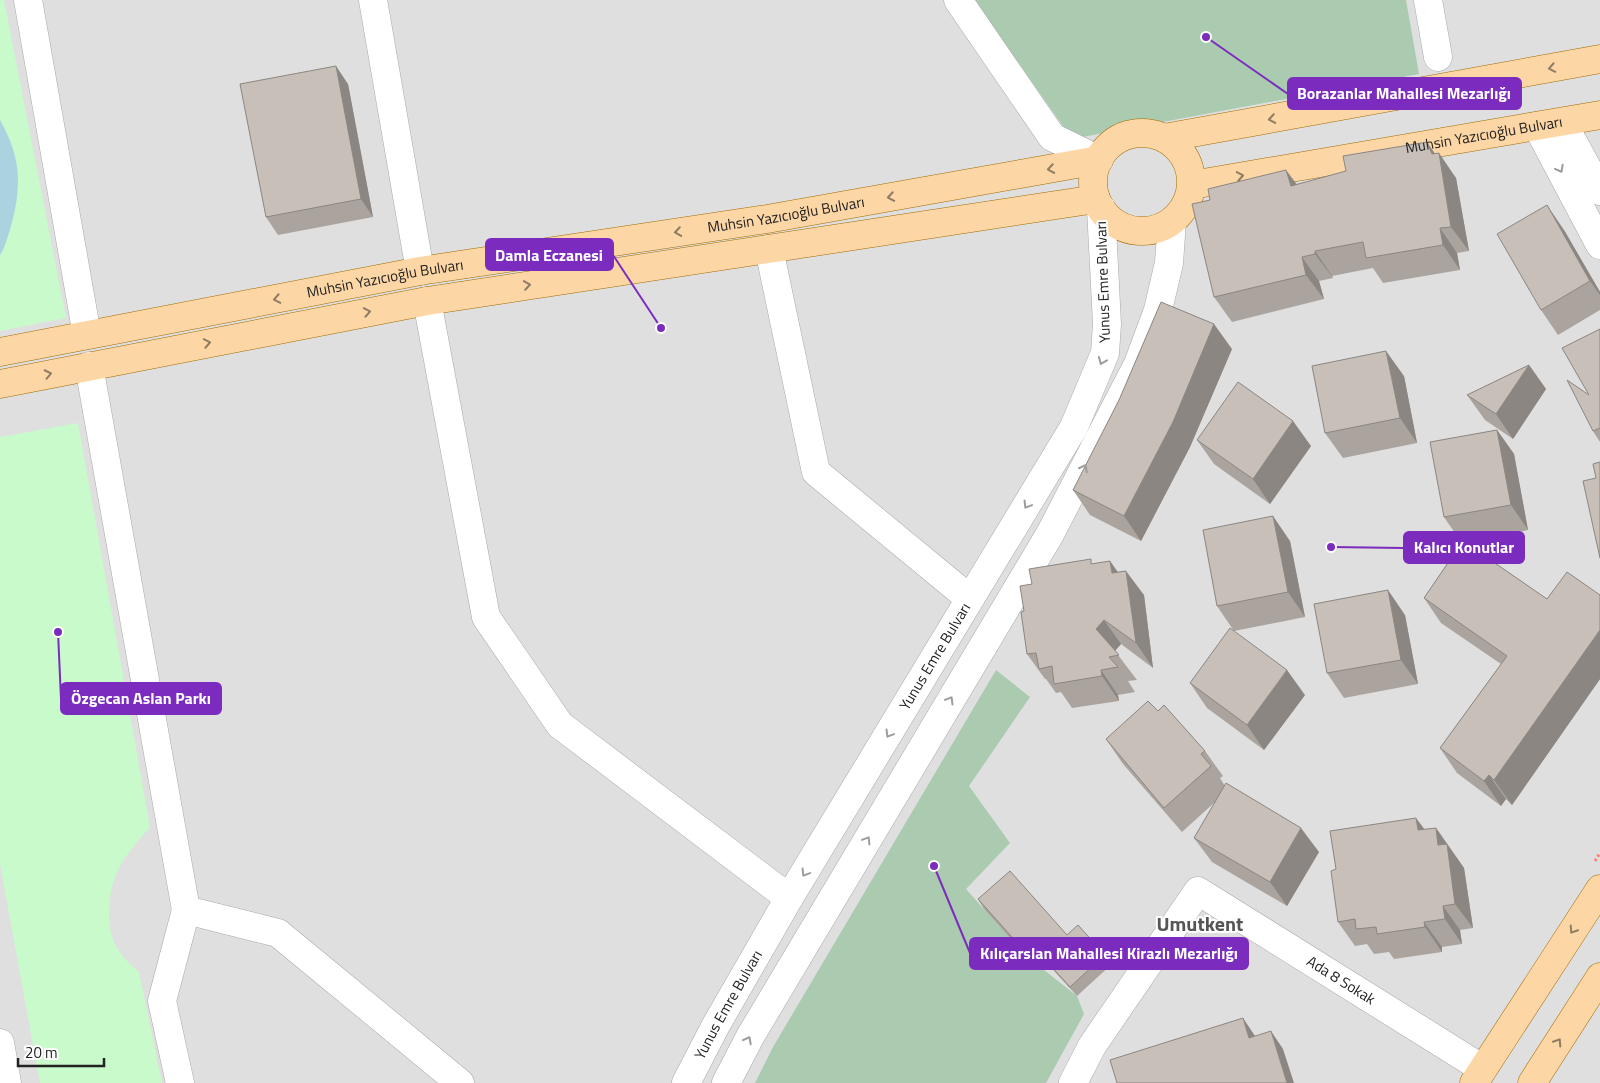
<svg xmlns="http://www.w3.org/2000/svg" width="1600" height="1083" font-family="'Titillium Web',sans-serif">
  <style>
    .residential { fill: #e0dfdf }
    .cemetery { fill: #aacbaf }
    .park { fill: #c8facc }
    .water { fill: #aad3df }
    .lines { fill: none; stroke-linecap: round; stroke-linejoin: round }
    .minor-casing { stroke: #a9a9a9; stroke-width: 29 }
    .major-casing { stroke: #a06b00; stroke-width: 29 }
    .path { stroke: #fa8072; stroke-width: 3; stroke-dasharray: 2.5 2.5; stroke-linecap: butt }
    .minor { stroke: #fff; stroke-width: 28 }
    .major { stroke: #fcd6a4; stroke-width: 28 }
    .wall { fill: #aba49e }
    .shaded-wall { fill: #8b8681 }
    .building { fill: #c7bfb8; stroke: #8b8681 }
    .oneway { stroke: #8f7c63 }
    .oneway2 { stroke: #9c9c9c }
    .labels { text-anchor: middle; stroke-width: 4; stroke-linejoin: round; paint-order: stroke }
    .street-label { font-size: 15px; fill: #222; stroke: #fff }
    .district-label { font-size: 20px; font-weight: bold; fill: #555; stroke: #fff }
    .leader { fill: none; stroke: #7b2cbf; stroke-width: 2 }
    .callout-dot { fill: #7b2cbf; stroke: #fff; stroke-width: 2 }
    .callout { fill: #7b2cbf; stroke: #7b2cbf; stroke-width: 2 }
    .callout-label { font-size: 16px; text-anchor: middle; font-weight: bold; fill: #fff }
  </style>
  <rect width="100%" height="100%" fill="#f2efe9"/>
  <!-- residential -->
  <path class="residential" d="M 0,0 L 1600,0 L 1600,1083 L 0,1083 Z"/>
  <!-- cemetery -->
  <path class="cemetery" d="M 974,0 L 1406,0 L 1419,74 L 1072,139 Z
    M 996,670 L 1030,697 L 969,786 L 1010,843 L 966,889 L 1025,955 L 1077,996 L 1084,1014 L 1046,1083 L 755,1083 L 773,1047 Z"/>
  <!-- park -->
  <path class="park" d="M 0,0 L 4,0 L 66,318 L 0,331 Z
    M 78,423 L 150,827 C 139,840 126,854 118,870 C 108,890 105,927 116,946 C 122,957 130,964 139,972 L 162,1083 L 40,1083 L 0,864 L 0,437 Z"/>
  <!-- water -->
  <path class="water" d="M 0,120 C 22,159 22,188 10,230 C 7,238 5,248 0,255 Z"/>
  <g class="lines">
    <defs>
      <g id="minor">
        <path d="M 28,0 L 87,335"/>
        <path d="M 373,0 L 420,271"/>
        <path d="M 958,0 L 1052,137 L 1099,160"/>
        <path d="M 1428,0 L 1438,57"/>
        <path d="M 1562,122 L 1600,191"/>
        <path d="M 1537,126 L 1600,245"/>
        <path d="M 769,249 L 816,472 L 970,599"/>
        <path d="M 427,301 L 486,617 L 560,725 L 789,898"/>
        <path d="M 89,366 L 186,910"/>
        <path d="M 0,1043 L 7,1083"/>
        <path d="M 180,1083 L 162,1001 L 186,910 L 278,933 L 460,1083"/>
        <path id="s1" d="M 686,1083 L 716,1025 L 789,898 L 1074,427 L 1105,353 L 1107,324 L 1101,208"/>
        <path d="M 726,1083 L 751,1035 L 1050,534 L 1138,364 L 1158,310 L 1169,263 L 1172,221"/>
        <path id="s2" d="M 1073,1083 L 1092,1046 L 1198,891 L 1483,1069"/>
      </g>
      <g id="major">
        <circle cx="1142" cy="182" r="49"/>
        <path d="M 1164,138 L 1600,59"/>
        <path id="s3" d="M 1192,185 L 1600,115"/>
        <path id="s4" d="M 0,352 L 420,271 L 767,219 L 1099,160"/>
        <path d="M 0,384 L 427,301 L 1096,199"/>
        <path d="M 1474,1083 L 1600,889"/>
        <path d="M 1532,1083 L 1600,977"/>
      </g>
    </defs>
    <!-- minor casing -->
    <use href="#minor" class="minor-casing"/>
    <!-- major casing -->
    <use href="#major" class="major-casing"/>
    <!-- path -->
    <path class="path" d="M 1595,861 L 1600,853"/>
    <!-- minor -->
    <use href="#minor" class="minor"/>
    <!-- major -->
    <use href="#major" class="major"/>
  </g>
  <!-- wall -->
  <path class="wall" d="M 348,84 L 373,217 L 278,235 L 266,217 Z
    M 1435,154 L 1456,178 L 1469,251 L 1457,253 L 1460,270 L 1383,283 L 1373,268 L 1332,276 L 1333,278 L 1319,281 L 1324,299 L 1232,322 L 1214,297 L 1297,184 Z
    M 1564,230 L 1600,292 L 1600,310 L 1558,335 L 1541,310 Z
    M 1600,329 L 1600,442 L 1593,431 L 1589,395 Z
    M 1232,349 L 1190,447 L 1141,541 L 1090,515 L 1073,490 Z
    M 1529,365 L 1546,389 L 1513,439 L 1485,420 L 1467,395 Z
    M 1404,376 L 1417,443 L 1343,458 L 1325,433 Z
    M 1497,430 L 1514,454 L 1528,530 L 1464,542 L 1547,599 L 1600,595 L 1600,679 L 1512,805 L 1506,799 L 1501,806 L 1457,773 L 1440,748 L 1501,664 L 1441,623 L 1424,598 L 1462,542 L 1461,542 L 1444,517 Z
    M 1197,440 L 1311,446 L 1270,504 L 1214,464 Z
    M 1290,541 L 1305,617 L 1234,631 L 1217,606 Z
    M 1110,561 L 1118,572 L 1144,595 L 1153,668 L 1121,644 L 1115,651 L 1137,680 L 1128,681 L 1135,692 L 1118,695 L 1119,701 L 1072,708 L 1061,692 L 1056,693 L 1046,679 L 1045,679 L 1027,654 L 1032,584 L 1094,564 Z
    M 1405,615 L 1418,684 L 1344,698 L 1327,673 Z
    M 1190,683 L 1305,695 L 1264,750 L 1207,708 Z
    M 1158,711 L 1205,751 L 1223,776 L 1220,778 L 1225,786 L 1319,852 L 1287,906 L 1212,862 L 1194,838 L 1215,802 L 1182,832 L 1123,764 L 1106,739 Z
    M 1436,828 L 1464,868 L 1473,928 L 1460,930 L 1462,944 L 1442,947 L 1442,952 L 1394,959 L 1389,952 L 1374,954 L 1367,944 L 1355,946 L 1338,922 L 1425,829 Z
    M 978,899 L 1067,935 L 1105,955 L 1112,964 L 1077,996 L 1033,948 L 1025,955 L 984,909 Z"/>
  <!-- shaded-wall -->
  <path class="shaded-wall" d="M 336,66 L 348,84 L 373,217 L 361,199 Z
    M 1427,142 L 1440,161 L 1439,153 L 1456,178 L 1469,251 L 1451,227 L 1432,154 Z
    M 1286,170 L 1304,194 L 1291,186 Z
    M 1547,205 L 1564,230 L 1600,292 L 1600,295 L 1590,281 Z
    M 1440,228 L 1457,253 L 1460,270 L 1443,245 Z
    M 1315,251 L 1332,276 L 1333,278 L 1315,254 Z
    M 1302,257 L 1319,281 L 1324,299 L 1306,275 Z
    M 1214,324 L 1232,349 L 1190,447 L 1141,541 L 1124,516 Z
    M 1386,351 L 1404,376 L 1417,443 L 1400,418 Z
    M 1529,365 L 1546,389 L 1513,439 L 1496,414 Z
    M 1293,421 L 1311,446 L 1270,504 L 1253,479 Z
    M 1497,430 L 1514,454 L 1528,530 L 1511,505 Z
    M 1273,516 L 1290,541 L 1305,617 L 1288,592 Z
    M 1110,561 L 1127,586 L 1112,573 Z
    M 1126,571 L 1144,595 L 1153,668 L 1136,643 Z
    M 1388,590 L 1405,615 L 1418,684 L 1401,660 Z
    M 1104,620 L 1121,644 L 1113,653 L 1096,629 Z
    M 1600,630 L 1600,679 L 1512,805 L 1494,780 Z
    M 1101,670 L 1118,695 L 1119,701 L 1102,676 Z
    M 1287,670 L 1305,695 L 1264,750 L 1247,725 Z
    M 1489,775 L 1506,799 L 1501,806 L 1484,781 Z
    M 1416,818 L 1434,842 L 1418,830 Z
    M 1301,828 L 1319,852 L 1287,906 L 1270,882 Z
    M 1436,828 L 1464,868 L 1473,928 L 1455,904 L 1438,845 Z
    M 1443,906 L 1460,930 L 1462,944 L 1445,919 Z
    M 1424,922 L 1442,947 L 1442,952 L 1425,927 Z
    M 1243,1018 L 1255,1036 L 1249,1038 Z
    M 1271,1031 L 1283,1049 L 1294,1083 L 1287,1083 Z"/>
  <!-- building -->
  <path class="building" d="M 336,66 L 361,199 L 266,217 L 240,84 Z
    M 1427,142 L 1432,154 L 1439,153 L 1451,227 L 1440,228 L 1443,245 L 1366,258 L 1363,242 L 1315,251 L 1315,254 L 1302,257 L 1306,275 L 1214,297 L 1192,204 L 1210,200 L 1208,189 L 1286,170 L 1291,186 L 1346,171 L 1343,156 Z
    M 1547,205 L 1590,281 L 1541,310 L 1497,234 Z
    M 1161,302 L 1214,324 L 1173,422 L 1124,516 L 1073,490 L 1119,400 Z
    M 1600,329 L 1600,428 L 1593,431 L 1567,380 L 1589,395 L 1562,348 Z
    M 1386,351 L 1400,418 L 1325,433 L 1312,366 Z
    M 1529,365 L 1496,414 L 1467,395 Z
    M 1238,382 L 1293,421 L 1253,479 L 1197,440 Z
    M 1497,430 L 1511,505 L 1444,517 L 1430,442 Z
    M 1600,462 L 1600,558 L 1583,481 L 1596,478 L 1593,464 Z
    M 1273,516 L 1288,592 L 1217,606 L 1203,530 Z
    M 1463,541 L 1547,599 L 1567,572 L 1600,595 L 1600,630 L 1494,780 L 1489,775 L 1484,781 L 1440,748 L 1507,656 L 1424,598 Z
    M 1091,559 L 1091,564 L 1110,561 L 1112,573 L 1126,571 L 1136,643 L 1104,620 L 1096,629 L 1119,655 L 1109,657 L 1118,667 L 1101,670 L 1102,676 L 1054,684 L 1052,666 L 1039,669 L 1036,653 L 1027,654 L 1021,612 L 1024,611 L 1020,586 L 1032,584 L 1029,569 Z
    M 1388,590 L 1401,660 L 1327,673 L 1314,604 Z
    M 1230,628 L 1287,670 L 1247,725 L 1190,683 Z
    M 1148,701 L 1158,711 L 1164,705 L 1205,751 L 1201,754 L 1211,766 L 1164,808 L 1106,739 Z
    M 1226,783 L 1301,828 L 1270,882 L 1194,838 Z
    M 1416,818 L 1418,830 L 1436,828 L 1438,845 L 1447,844 L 1455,904 L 1443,906 L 1445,919 L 1424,922 L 1425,927 L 1377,934 L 1376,927 L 1356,929 L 1355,919 L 1338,922 L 1331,871 L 1336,869 L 1330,831 Z
    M 1010,871 L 1067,935 L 1078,925 L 1105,955 L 1070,987 L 1026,939 L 1019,945 L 978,899 Z
    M 1243,1018 L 1249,1038 L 1271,1031 L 1287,1083 L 1117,1083 L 1110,1060 Z"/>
  <!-- one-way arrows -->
  <defs><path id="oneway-chevron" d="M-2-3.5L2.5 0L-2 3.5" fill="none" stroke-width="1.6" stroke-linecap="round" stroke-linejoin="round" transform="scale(1.25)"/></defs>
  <g class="oneway">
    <use href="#oneway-chevron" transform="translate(1552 68) rotate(169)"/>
    <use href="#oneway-chevron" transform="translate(1272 119) rotate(170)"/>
    <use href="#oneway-chevron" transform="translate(1051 169) rotate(170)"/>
    <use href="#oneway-chevron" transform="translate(1240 176) rotate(-10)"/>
    <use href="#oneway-chevron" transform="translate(891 197) rotate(170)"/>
    <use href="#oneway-chevron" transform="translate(678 232) rotate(171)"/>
    <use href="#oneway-chevron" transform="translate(527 285) rotate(-9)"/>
    <use href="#oneway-chevron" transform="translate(277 299) rotate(169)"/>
    <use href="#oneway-chevron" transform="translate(367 312) rotate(-11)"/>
    <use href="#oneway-chevron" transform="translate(207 343) rotate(-11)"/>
    <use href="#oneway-chevron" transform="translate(48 374) rotate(-12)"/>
    <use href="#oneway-chevron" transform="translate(1573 930) rotate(123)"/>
    <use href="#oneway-chevron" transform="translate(1558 1042) rotate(-57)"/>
  </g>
  <g class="oneway2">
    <use href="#oneway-chevron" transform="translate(1560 169) rotate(62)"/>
    <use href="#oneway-chevron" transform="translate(1102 361) rotate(112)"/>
    <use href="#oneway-chevron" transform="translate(1084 468) rotate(-63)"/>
    <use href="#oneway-chevron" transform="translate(1027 505) rotate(121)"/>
    <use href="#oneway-chevron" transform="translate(950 700) rotate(-59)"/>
    <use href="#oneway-chevron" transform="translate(889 734) rotate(121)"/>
    <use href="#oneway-chevron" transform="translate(867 840) rotate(-59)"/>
    <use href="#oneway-chevron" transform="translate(805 873) rotate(121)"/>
    <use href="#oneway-chevron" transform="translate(748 1040) rotate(-62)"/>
  </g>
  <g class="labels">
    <!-- street labels -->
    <g class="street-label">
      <text dy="5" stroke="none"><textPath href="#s3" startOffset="296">Muhsin Yazıcıoğlu Bulvarı</textPath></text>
      <text dy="5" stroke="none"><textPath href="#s4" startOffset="798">Muhsin Yazıcıoğlu Bulvarı</textPath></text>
      <text dy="5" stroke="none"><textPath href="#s4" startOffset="392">Muhsin Yazıcıoğlu Bulvarı</textPath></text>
      <text transform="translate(1103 282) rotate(-92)" y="5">Yunus Emre Bulvarı</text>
      <text dy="5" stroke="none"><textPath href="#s1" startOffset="494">Yunus Emre Bulvarı</textPath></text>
      <text dy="5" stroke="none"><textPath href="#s2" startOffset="398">Ada 8 Sokak</textPath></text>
      <text dy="5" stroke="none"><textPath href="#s1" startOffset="89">Yunus Emre Bulvarı</textPath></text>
    </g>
    <!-- district labels -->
    <g class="district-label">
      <text x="1200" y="931">Umutkent</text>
    </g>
  </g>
  <!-- callouts -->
  <path class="leader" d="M1206 37L1288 94M661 328L613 255M1331 547L1404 548M58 632L61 699M934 866L970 953"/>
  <g class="callout-dot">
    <circle cx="1206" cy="37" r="5"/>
    <circle cx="661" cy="328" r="5"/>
    <circle cx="1331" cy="547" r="5"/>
    <circle cx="58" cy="632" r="5"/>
    <circle cx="934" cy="866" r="5"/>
  </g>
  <g class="callout">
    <rect x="1288" y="78" width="233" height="31" rx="5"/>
    <rect x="486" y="239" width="127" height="31" rx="5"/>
    <rect x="1404" y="532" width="120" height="31" rx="5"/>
    <rect x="61" y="683" width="160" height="31" rx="5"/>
    <rect x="970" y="938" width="278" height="31" rx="5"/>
  </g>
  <g class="callout-label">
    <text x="1404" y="99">Borazanlar Mahallesi Mezarlığı</text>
    <text x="549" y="261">Damla Eczanesi</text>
    <text x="1464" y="553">Kalıcı Konutlar</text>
    <text x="141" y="704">Özgecan Aslan Parkı</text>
    <text x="1109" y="959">Kılıçarslan Mahallesi Kirazlı Mezarlığı</text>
  </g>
  <!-- scale -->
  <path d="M18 1058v8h86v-8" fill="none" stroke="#222222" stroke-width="2.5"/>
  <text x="25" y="1058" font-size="15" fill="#222222" stroke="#ffffff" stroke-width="4" paint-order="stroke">20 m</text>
</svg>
